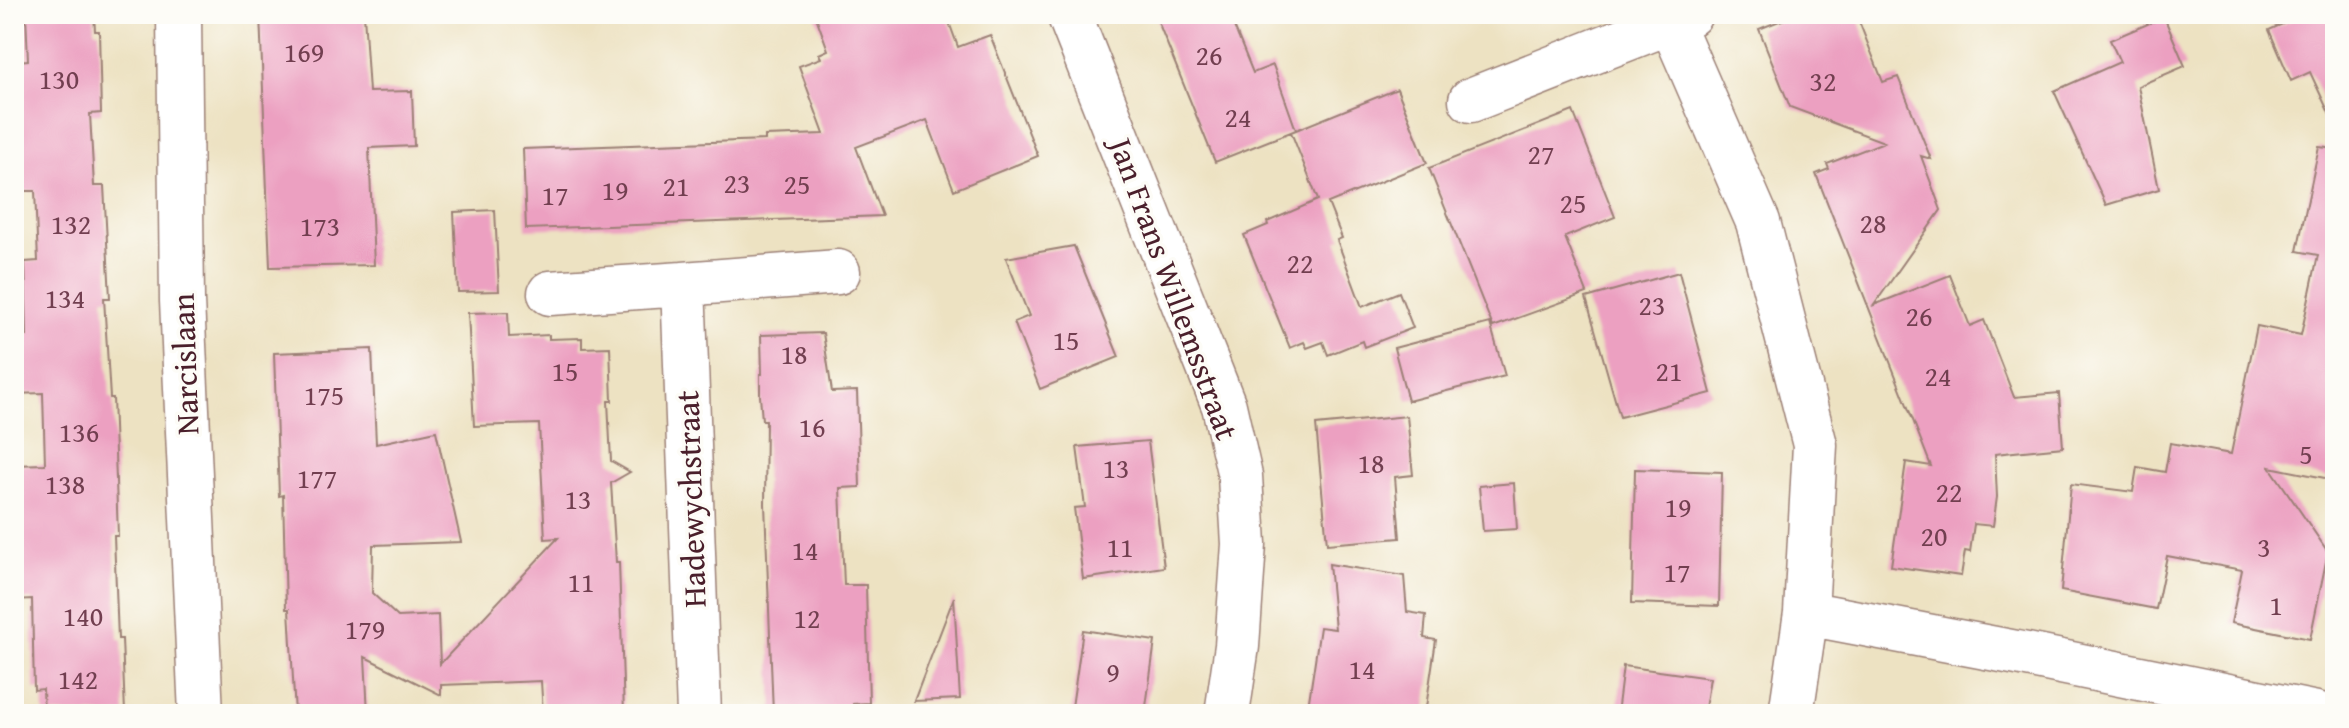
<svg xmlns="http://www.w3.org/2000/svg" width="2349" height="728" font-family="'Gentium Book Plus',serif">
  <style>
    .building { fill: #eca0c1 }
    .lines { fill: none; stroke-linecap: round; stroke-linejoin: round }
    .minor-casing { stroke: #9c8076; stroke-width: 47 }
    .minor { stroke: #fff; stroke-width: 44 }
    .labels { text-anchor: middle; stroke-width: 7; stroke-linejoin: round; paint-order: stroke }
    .number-label { font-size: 28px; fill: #723f50 }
    .street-label { font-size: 32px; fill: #4a1f2b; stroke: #fdfcf7 }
  </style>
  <rect width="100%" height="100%" fill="#fdfcf7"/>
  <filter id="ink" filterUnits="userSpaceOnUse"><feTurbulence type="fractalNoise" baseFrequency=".0125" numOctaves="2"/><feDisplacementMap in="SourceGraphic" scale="16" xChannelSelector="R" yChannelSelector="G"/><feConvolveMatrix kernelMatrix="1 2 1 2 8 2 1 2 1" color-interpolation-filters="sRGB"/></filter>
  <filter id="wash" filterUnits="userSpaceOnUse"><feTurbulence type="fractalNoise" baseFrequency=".006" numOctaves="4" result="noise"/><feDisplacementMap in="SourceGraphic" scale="32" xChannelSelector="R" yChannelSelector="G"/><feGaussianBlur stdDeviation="1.8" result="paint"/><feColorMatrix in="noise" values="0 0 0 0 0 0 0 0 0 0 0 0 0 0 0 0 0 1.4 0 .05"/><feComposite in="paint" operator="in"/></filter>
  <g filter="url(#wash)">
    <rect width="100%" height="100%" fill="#ede2c2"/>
    <g id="blocks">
      <!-- building -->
      <path class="building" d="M 26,14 L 94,14 L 95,31 L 99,31 L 101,113 L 90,114 L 94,186 L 104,186 L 110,298 L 104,298 L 110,398 L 113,398 L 118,536 L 114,536 L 118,639 L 122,639 L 125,713 L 115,714 L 44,714 L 43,689 L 34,690 L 32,599 L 14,600 L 14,465 L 45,464 L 43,393 L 14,394 L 14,337 L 27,336 L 25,262 L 38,261 L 35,191 L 14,191 L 14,145 L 20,145 L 17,61 L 28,60 Z
        M 260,14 L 364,14 L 369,92 L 412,91 L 414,146 L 369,148 L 374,265 L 270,267 Z
        M 815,14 L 946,14 L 958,47 L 990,35 L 1038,156 L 954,190 L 927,120 L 856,147 L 882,216 L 526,229 L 523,149 L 765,140 L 765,136 L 824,134 L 799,66 L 821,58 L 819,54 L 828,50 Z
        M 1155,14 L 1229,14 L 1253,73 L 1273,65 L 1296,130 L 1215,162 Z
        M 1797,14 L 1856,14 L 1883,82 L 1898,77 L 1931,159 L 1921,156 L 1941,210 L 1874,305 L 1950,275 L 1970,326 L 1984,320 L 2014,397 L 2059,393 L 2063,447 L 1995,454 L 1997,497 L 1993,526 L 1974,524 L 1970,552 L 1965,551 L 1961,576 L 1891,566 L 1906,462 L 1931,466 L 1816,174 L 1829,169 L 1827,164 L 1884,142 L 1790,107 L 1759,29 Z
        M 2305,14 L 2335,14 L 2335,126 L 2310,72 L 2291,81 L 2269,30 Z
        M 2164,17 L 2185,66 L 2138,86 L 2159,189 L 2106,205 L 2054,91 L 2120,62 L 2110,40 Z
        M 1397,89 L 1427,163 L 1328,203 L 1342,238 L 1337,240 L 1362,307 L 1399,292 L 1413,328 L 1364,347 L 1362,341 L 1328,355 L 1323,342 L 1307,348 L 1304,342 L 1290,348 L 1244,235 L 1268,225 L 1267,222 L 1318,200 L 1291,132 Z
        M 1573,111 L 1615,217 L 1565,237 L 1587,293 L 1493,327 L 1429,168 Z
        M 2319,147 L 2335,149 L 2335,480 L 2270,467 L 2328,552 L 2310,639 L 2231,623 L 2242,570 L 2167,556 L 2156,609 L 2061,591 L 2071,484 L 2133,492 L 2137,467 L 2165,472 L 2170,443 L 2231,454 L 2257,326 L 2301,335 L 2318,255 L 2297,251 Z
        M 495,210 L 499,291 L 458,292 L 454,212 Z
        M 1074,246 L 1119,357 L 1040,389 L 1014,322 L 1029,316 L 1006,258 Z
        M 1679,272 L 1711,393 L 1620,417 L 1586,298 Z
        M 508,312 L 509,337 L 549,335 L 549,339 L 582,338 L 582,348 L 610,347 L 612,401 L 608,401 L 611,461 L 630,472 L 611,483 L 616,562 L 619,562 L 624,714 L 543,714 L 541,681 L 441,685 L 441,695 L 365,657 L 368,714 L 295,714 L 289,609 L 286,609 L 283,495 L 279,496 L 274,353 L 372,349 L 376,444 L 436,431 L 461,542 L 373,545 L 372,593 L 398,617 L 438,615 L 440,664 L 558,538 L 545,539 L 539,424 L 474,426 L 468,313 Z
        M 1490,323 L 1505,376 L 1408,401 L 1394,348 Z
        M 823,333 L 832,392 L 857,391 L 860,487 L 840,488 L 844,585 L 866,585 L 869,703 L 853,704 L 854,714 L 773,714 L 765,504 L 766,420 L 762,420 L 760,396 L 760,374 L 762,374 L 761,335 Z
        M 1407,416 L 1413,475 L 1395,477 L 1400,538 L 1327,544 L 1316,425 Z
        M 1148,441 L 1164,567 L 1083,579 L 1074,508 L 1085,507 L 1077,447 Z
        M 1635,469 L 1722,472 L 1719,606 L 1632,603 Z
        M 1514,483 L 1517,529 L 1483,531 L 1479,486 Z
        M 1329,564 L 1404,576 L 1407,612 L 1426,615 L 1424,638 L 1436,640 L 1425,714 L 1307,714 L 1320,627 L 1335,629 Z
        M 954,597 L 960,699 L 914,701 Z
        M 1083,630 L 1155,641 L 1145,714 L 1071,714 Z
        M 1623,666 L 1710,678 L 1704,714 L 1617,714 Z"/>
    </g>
  </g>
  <g filter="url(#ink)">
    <use href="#blocks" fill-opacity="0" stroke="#9c8076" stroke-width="2"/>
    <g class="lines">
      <defs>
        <path id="minor" d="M 179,14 L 182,301 L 201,714
          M 1069,14 L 1224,406 L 1240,476 L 1244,544 L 1237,646 L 1227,714
          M 1671,22 L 1758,222 L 1815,445 L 1806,613 L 1791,714
          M 1471,100 L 1690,14
          M 550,293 L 683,284
          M 1806,613 L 2017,653 L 2317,714
          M 699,714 L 683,284 L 838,272"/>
      </defs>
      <!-- minor casing -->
      <use href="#minor" class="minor-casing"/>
      <!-- minor -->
      <use href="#minor" class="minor"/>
    </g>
  </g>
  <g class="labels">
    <!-- number labels -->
    <g class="number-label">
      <text x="304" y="62">169</text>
      <text x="1209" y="65">26</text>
      <text x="59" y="89">130</text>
      <text x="1823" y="91">32</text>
      <text x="1238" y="127">24</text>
      <text x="1541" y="164">27</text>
      <text x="737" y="193">23</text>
      <text x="797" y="194">25</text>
      <text x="676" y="196">21</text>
      <text x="615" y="200">19</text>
      <text x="555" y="205">17</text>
      <text x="1573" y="213">25</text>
      <text x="1873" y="233">28</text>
      <text x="71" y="234">132</text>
      <text x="320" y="236">173</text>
      <text x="1300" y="273">22</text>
      <text x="65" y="308">134</text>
      <text x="1652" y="315">23</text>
      <text x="1919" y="326">26</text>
      <text x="1066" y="350">15</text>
      <text x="794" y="364">18</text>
      <text x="565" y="381">15</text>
      <text x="1669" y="381">21</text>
      <text x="1938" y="386">24</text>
      <text x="324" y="405">175</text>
      <text x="812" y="437">16</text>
      <text x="79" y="442">136</text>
      <text x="2306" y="464">5</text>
      <text x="1371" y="473">18</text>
      <text x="1116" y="478">13</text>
      <text x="317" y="488">177</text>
      <text x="65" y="494">138</text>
      <text x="1949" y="502">22</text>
      <text x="578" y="509">13</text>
      <text x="1678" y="517">19</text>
      <text x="1934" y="546">20</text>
      <text x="1120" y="557">11</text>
      <text x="2264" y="557">3</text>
      <text x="805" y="560">14</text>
      <text x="1677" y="582">17</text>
      <text x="581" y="592">11</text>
      <text x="2276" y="615">1</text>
      <text x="83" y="626">140</text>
      <text x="807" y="628">12</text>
      <text x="365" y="639">179</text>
      <text x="1362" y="679">14</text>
      <text x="1113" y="682">9</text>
      <text x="78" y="689">142</text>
    </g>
    <!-- street labels -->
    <g class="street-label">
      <text transform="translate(1174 289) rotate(70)" y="11">Jan Frans Willemsstraat</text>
      <text transform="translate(185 364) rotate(-92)" y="11">Narcislaan</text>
      <text transform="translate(691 499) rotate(-92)" y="11">Hadewychstraat</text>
    </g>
  </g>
  <!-- margin -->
  <rect width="2349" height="728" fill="none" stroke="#fdfcf7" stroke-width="48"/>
</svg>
